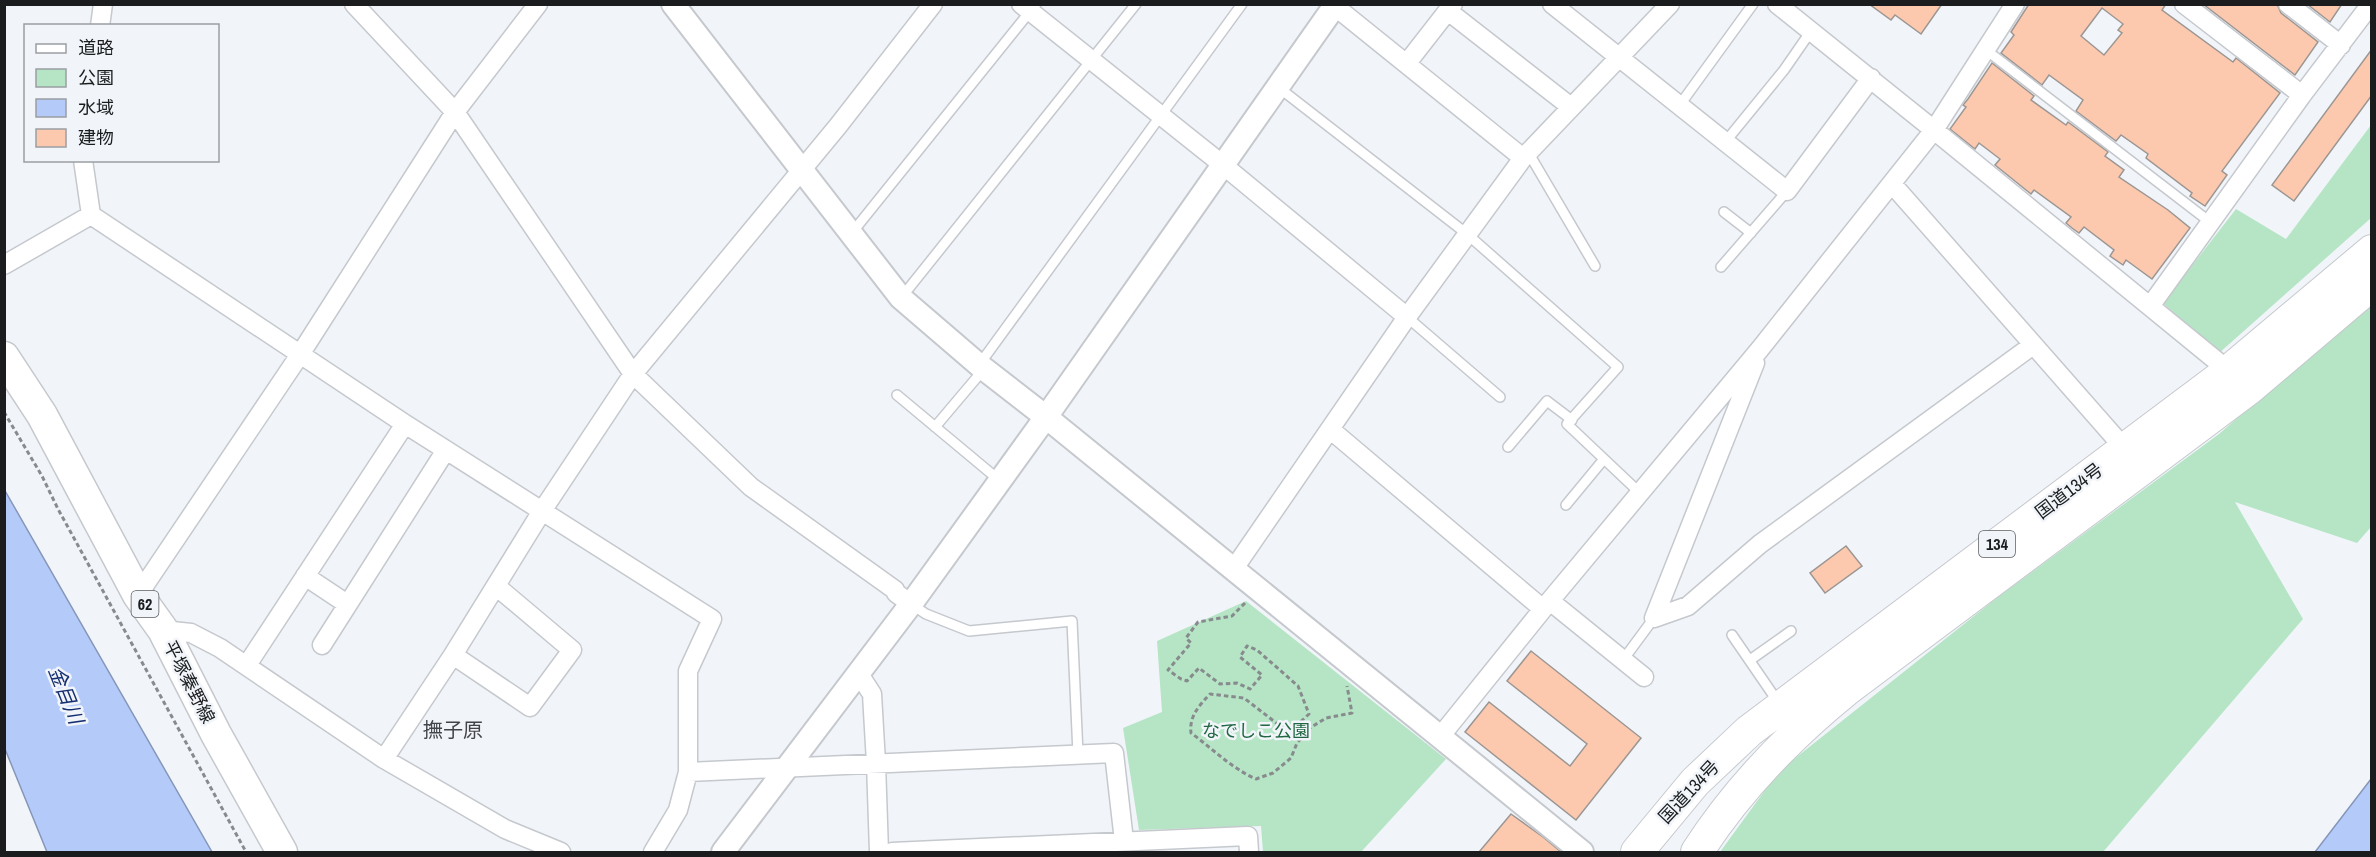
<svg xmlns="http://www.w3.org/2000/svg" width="2376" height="857" font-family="'Archivo Narrow','Noto Sans JP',sans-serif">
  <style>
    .green { fill: #b5e5c5 }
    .water { fill: #b4cbfa; stroke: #8696b8; stroke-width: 1.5 }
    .building { fill: #fdc9ae; stroke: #9c9693; stroke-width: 1.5; fill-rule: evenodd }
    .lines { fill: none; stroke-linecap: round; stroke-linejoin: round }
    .service-casing { stroke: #c5c8cd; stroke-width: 12 }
    .minor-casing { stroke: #c5c8cd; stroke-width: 21 }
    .tertiary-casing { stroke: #c5c8cd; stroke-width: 26 }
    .primary-casing { stroke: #c5c8cd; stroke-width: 33 }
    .trunk-casing { stroke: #c5c8cd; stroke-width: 34 }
    .path { stroke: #888b8e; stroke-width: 3; stroke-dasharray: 4.5 3; stroke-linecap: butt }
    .service { stroke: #fff; stroke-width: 9 }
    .minor { stroke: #fff; stroke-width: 18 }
    .tertiary { stroke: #fff; stroke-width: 22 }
    .primary { stroke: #fff; stroke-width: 30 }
    .trunk { stroke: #fff; stroke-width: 32 }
    .labels { text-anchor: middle; stroke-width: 5; stroke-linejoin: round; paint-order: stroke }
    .shield { fill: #f1f5fa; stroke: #5a5d5f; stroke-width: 1.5 }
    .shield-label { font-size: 16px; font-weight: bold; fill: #1a1c1d }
    .street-label { font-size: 18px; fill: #1a1c1d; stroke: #f1f5fa }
    .park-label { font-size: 18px; fill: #206741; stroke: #f1f5fa }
    .water-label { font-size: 20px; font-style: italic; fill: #162f71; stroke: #f1f5fa }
    .neighbourhood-label { font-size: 20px; fill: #424449; stroke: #f1f5fa }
  </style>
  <rect width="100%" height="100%" fill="#f1f5fa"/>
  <!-- green -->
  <path class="green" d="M 2371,125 L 2371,218 L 2218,354 L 2163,303 L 2236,209 L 2286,239 Z
    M 2371,302 L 2371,527 L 2357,543 L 2235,502 L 2303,619 L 2103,852 L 1720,852 L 1779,771 L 1998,597 L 2219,434 Z
    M 1246,601 L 1446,759 L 1361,852 L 1263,852 L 1261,826 L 1139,830 L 1123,728 L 1162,712 L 1157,641 Z"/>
  <!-- water -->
  <path class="water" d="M 4,489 L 212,852 L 47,852 L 5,749 Z
    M 2371,779 L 2371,852 L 2315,852 Z"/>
  <!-- building -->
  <path class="building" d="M 1869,4 L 1942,4 L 1921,34 L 1895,15 L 1891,20 Z
    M 2029,4 L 2166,4 L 2162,10 L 2233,62 L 2236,58 L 2280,93 L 2222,171 L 2227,175 L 2205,206 L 2190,196 L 2192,193 L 2146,158 L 2148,154 L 2121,135 L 2116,141 L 2076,111 L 2083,100 L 2049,75 L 2042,85 L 2001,53 L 2014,35 L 2011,32 ZM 2102,8 L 2123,24 L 2118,30 L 2122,33 L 2104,55 L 2081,36 Z
    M 2203,4 L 2277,4 L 2281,13 L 2318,42 L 2295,75 Z
    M 2307,4 L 2342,4 L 2330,22 Z
    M 2372,49 L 2372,95 L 2294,201 L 2272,185 Z
    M 1992,63 L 2034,96 L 2031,100 L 2066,125 L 2068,122 L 2108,152 L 2105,156 L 2124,170 L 2119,177 L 2168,210 L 2190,228 L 2152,279 L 2126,260 L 2123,265 L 2110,256 L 2114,250 L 2084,227 L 2079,233 L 2072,228 L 2066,223 L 2071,217 L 2034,190 L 2031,194 L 1995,165 L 2000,159 L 1979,143 L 1975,149 L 1950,129 L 1966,107 L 1963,105 L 1968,99 Z
    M 1846,546 L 1862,566 L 1825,593 L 1810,573 Z
    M 1531,651 L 1641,738 L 1576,820 L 1465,732 L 1489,702 L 1570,766 L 1587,744 L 1507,681 Z
    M 1511,814 L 1543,837 L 1561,852 L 1479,852 Z"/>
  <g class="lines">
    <defs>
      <path id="service" d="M 1986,50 L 2210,222
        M 1278,87 L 1467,234 L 1618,367 L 1567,424 L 1640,493
        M 1679,106 L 1753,4
        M 1726,141 L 1784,70 L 1811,31
        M 1528,152 L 1595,266
        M 1724,212 L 1751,233
        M 851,234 L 1036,4
        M 1721,267 L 1787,191
        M 901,298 L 1136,4
        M 1407,317 L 1500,397
        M 979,365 L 1242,4
        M 897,395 L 999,480
        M 935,427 L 984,369
        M 1508,447 L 1547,401 L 1572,420
        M 1566,505 L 1604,459
        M 911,604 L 926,614 L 969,631 L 1072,621 L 1078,754
        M 1732,635 L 1778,702
        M 1623,660 L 1654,618
        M 1750,660 L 1791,631"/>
      <path id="minor" d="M 354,4 L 455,112 L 633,374 L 751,487 L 895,590 L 896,593 L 911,604
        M 1021,4 L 1223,165 L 1407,317
        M 1332,4 L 1523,158
        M 1552,4 L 1787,191 L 1871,78
        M 1777,4 L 1934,130 L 2015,4
        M 2184,4 L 2302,95
        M 2288,4 L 2341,45
        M 1448,11 L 1571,107
        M 100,26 L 103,4
        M 1407,63 L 1453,4
        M 1893,185 L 2125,449
        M 91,215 L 405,424 L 712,619 L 688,671 L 688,772 L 678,810 L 653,852
        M 4,265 L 91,215 L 83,160
        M 2151,305 L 2302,95 L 2371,4
        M 1755,363 L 1654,618 L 1688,606 L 1760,544 L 2033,345
        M 1331,430 L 1543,609
        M 1233,570 L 1407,317 L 1523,158 L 1670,4
        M 305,576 L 347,604
        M 138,595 L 301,353 L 455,112 L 538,4
        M 1550,601 L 1644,677
        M 163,630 L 191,633 L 220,648 L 384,759 L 453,655 L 542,511 L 633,374 L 838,126 L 933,4
        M 322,645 L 446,450
        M 453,655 L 530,707 L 572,650 L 496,586
        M 247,665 L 405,424
        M 859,674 L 872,694 L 876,763 L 879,852
        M 1439,738 L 1543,609 L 1760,349 L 1934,130 L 2229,371
        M 384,759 L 505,829 L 561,852
        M 688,772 L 1114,753 L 1124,841
        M 892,852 L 1248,836 L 1249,852"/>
      <path id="tertiary" d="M 673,4 L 901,298 L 979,365 L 1046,417 L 1582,852
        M 723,852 L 911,604 L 1046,417 L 1336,4"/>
      <path id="primary" d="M 4,357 L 42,415 L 138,595 L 163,630 L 216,734 L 282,852"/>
      <path id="trunk" d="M 1637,852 L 1695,782 L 1749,731 L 2229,371 L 2372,251
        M 1697,852 C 1737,790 1788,737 1846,690 L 2247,390 L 2372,284"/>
    </defs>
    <!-- service casing -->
    <use href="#service" class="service-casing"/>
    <!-- minor casing -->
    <use href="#minor" class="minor-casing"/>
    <!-- tertiary casing -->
    <use href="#tertiary" class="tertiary-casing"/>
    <!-- primary casing -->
    <use href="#primary" class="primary-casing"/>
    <!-- trunk casing -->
    <use href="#trunk" class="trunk-casing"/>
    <!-- path -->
    <path class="path" d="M 4,412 L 42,476 L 58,509 L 246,852
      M 1245,603 L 1232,616 L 1198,622 L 1186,638 L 1191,643 L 1168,670 L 1181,679 L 1187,681 L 1199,668 L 1220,684 L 1237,683 L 1250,689 L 1262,675 L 1240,657 L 1247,646 L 1257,650 L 1298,686 L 1309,714 L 1295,727 L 1284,729 L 1244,698 L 1210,694 C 1199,706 1189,716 1191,733 C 1213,749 1231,768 1256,779 L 1273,773 L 1291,758 L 1297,743 L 1310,728 L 1326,718 L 1352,713 L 1347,686"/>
    <!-- service -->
    <use href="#service" class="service"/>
    <!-- minor -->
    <use href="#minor" class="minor"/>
    <!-- tertiary -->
    <use href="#tertiary" class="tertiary"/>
    <!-- primary -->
    <use href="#primary" class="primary"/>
    <!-- trunk -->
    <use href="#trunk" class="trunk"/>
  </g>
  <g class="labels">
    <!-- shield labels -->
    <g class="shield">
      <rect x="1979" y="531" width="36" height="26" rx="4.5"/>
      <rect x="131.5" y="591" width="27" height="26" rx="4.5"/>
    </g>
    <g class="shield-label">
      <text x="1997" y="550">134</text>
      <text x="145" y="610">62</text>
    </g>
    <!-- street labels -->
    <g class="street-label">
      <text transform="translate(2069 491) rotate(-37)" y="6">国道134号</text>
      <text transform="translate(189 682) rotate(63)" y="6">平塚秦野線</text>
      <text transform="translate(1689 792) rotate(-47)" y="6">国道134号</text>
    </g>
    <!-- park labels -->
    <g class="park-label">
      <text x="1256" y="737">なでしこ公園</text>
    </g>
    <!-- water labels -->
    <g class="water-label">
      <text transform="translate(66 695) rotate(68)" y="7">金目川</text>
    </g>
    <!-- neighbourhood labels -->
    <g class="neighbourhood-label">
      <text x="453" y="737">撫子原</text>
    </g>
  </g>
  <!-- border -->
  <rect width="2376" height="857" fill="none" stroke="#1a1c1d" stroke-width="12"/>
  <!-- legend -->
  <rect x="24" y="24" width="195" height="138" fill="#f1f5fa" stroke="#9b9ea2" stroke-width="1.5"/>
  <rect x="36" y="44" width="30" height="9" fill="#ffffff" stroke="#9b9ea2" stroke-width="1.5"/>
  <text x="78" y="54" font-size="18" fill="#1a1c1d">道路</text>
  <rect x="36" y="69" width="30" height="18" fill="#b5e5c5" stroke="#9b9ea2" stroke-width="1.5"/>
  <text x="78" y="84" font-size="18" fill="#1a1c1d">公園</text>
  <rect x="36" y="99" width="30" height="18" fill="#b4cbfa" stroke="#9b9ea2" stroke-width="1.5"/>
  <text x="78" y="114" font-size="18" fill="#1a1c1d">水域</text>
  <rect x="36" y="129" width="30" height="18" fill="#fdc9ae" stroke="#9b9ea2" stroke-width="1.5"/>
  <text x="78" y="144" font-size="18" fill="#1a1c1d">建物</text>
</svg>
